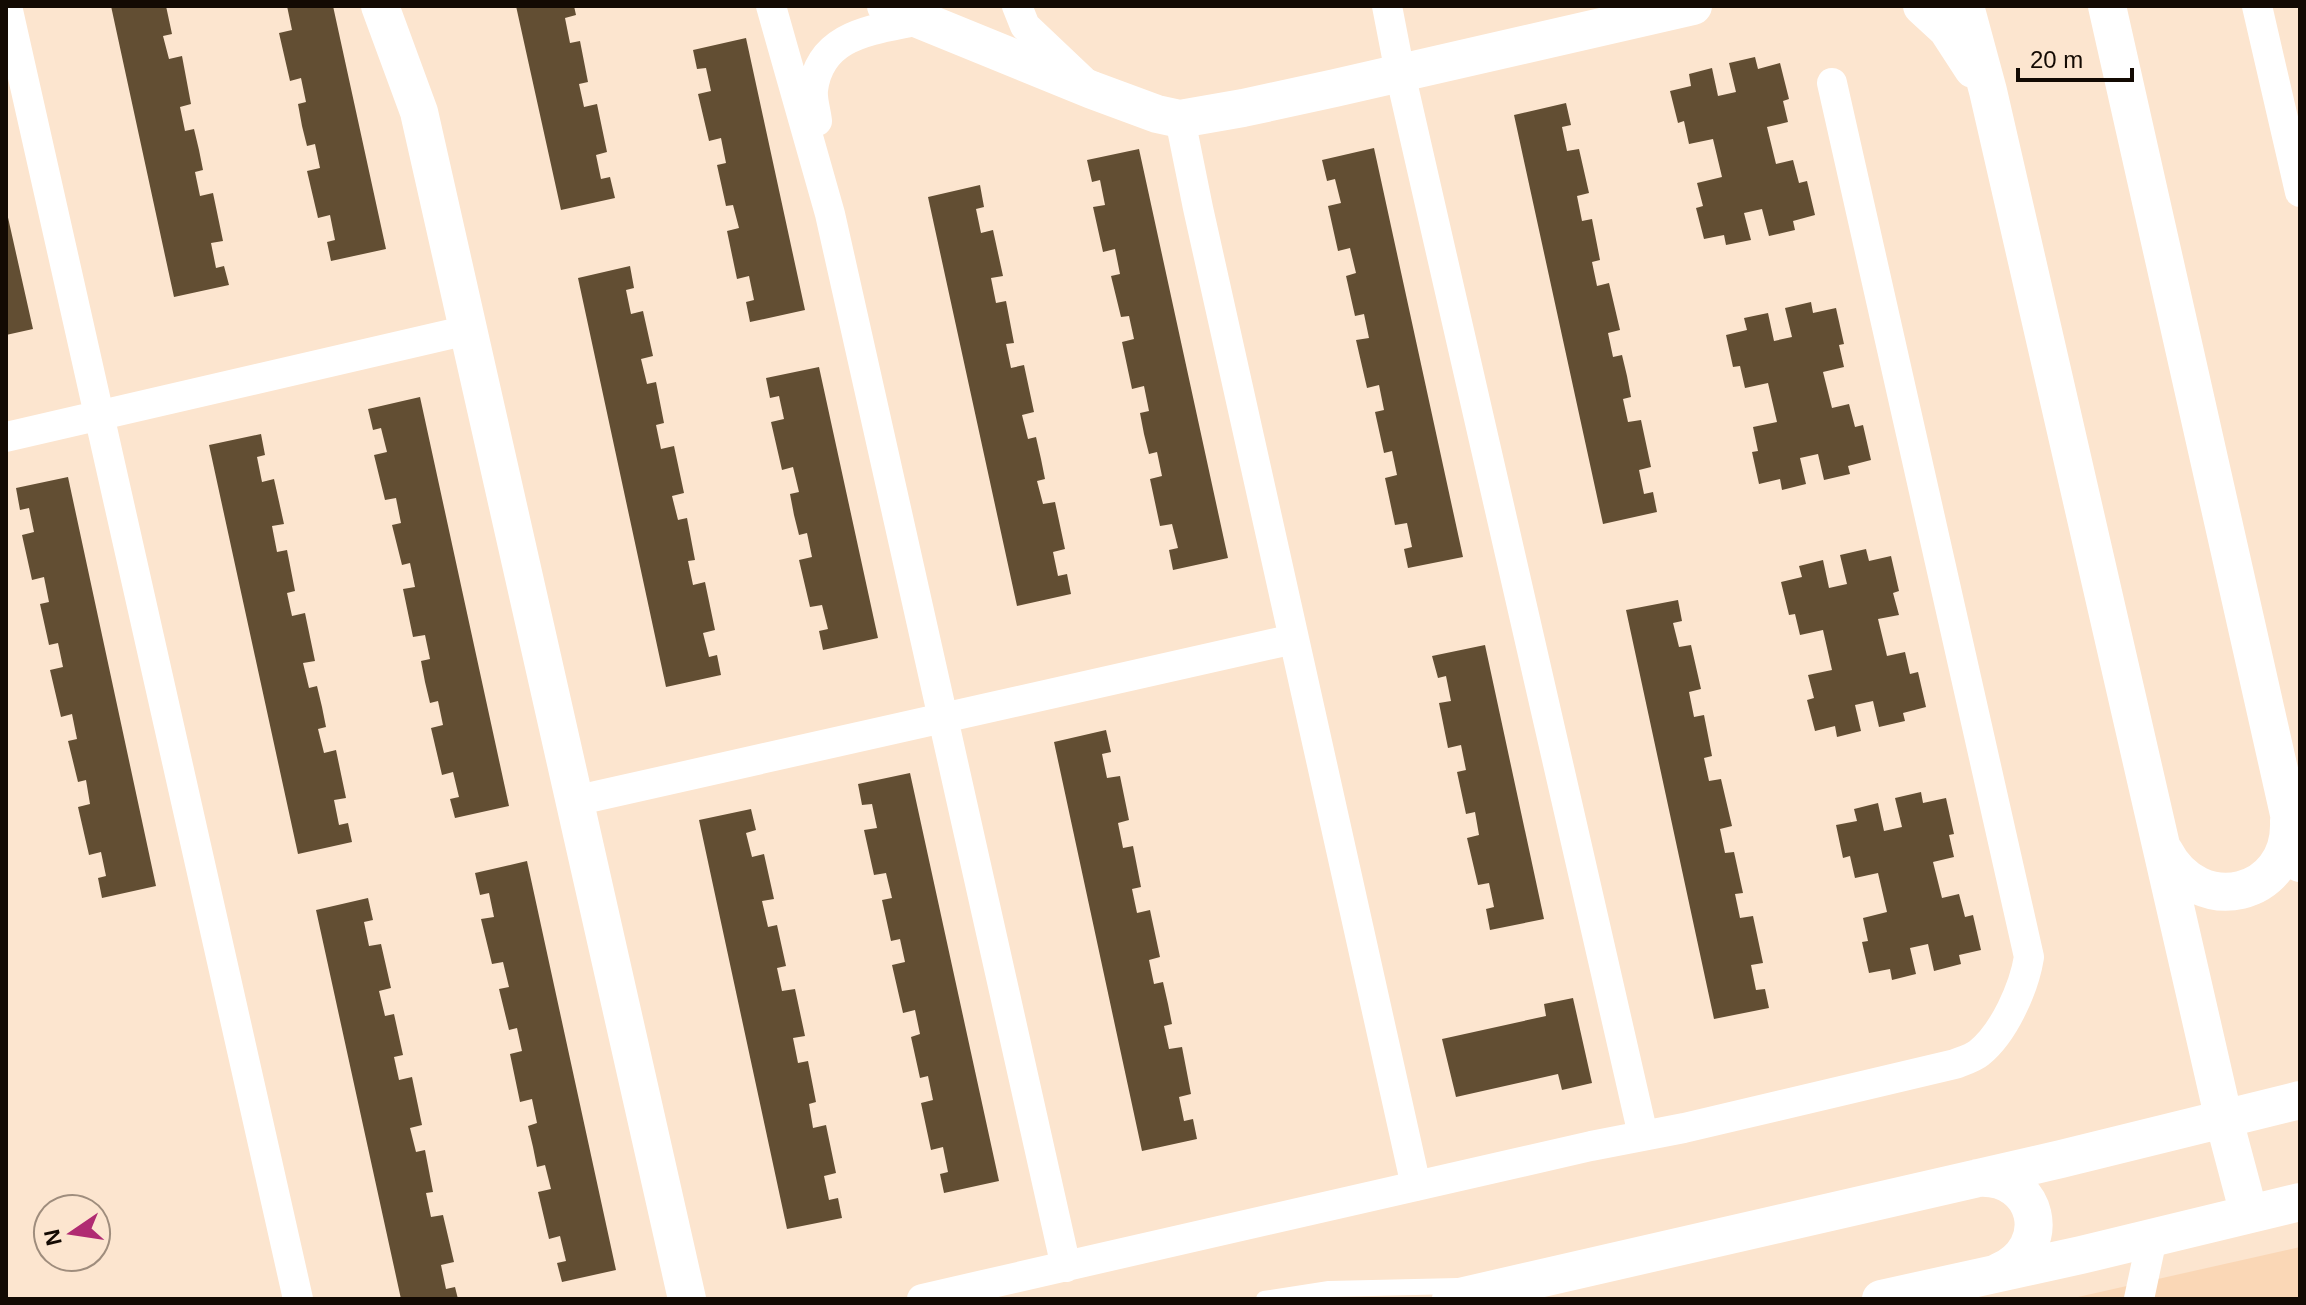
<svg xmlns="http://www.w3.org/2000/svg" width="2306" height="1305" font-family="Arial,sans-serif">
  <style>
    .built { fill: #fad7b6 }
    .building { fill: #624e33 }
    .lines { fill: none; stroke-linecap: round; stroke-linejoin: round }
    .service { stroke: #fff; stroke-width: 16 }
    .minor { stroke: #fff; stroke-width: 30 }
    .tertiary { stroke: #fff; stroke-width: 38 }
  </style>
  <rect width="100%" height="100%" fill="#fce5cf"/>
  <!-- built -->
  <path class="built" d="M 2300,1247 L 2300,1299 L 2069,1299 Z"/>
  <!-- building -->
  <path class="building" d="M 111,6 L 166,6 L 172,34 L 163,36 L 169,59 L 182,56 L 191,104 L 180,107 L 185,131 L 194,129 L 199,150 L 203,170 L 195,172 L 200,196 L 213,193 L 223,241 L 211,243 L 216,268 L 224,266 L 229,285 L 174,297 Z
    M 287,6 L 333,6 L 386,249 L 331,261 L 327,242 L 335,240 L 330,215 L 318,218 L 307,171 L 320,168 L 315,144 L 307,146 L 302,126 L 298,104 L 306,102 L 301,78 L 290,81 L 279,33 L 292,30 Z
    M 516,6 L 574,6 L 576,15 L 565,18 L 570,43 L 580,41 L 588,82 L 579,84 L 584,107 L 597,104 L 607,152 L 596,155 L 601,179 L 610,177 L 615,198 L 561,210 Z
    M 746,38 L 805,310 L 750,322 L 746,302 L 754,300 L 749,276 L 737,279 L 727,231 L 739,228 L 733,205 L 726,206 L 717,165 L 726,163 L 721,138 L 709,141 L 698,94 L 711,91 L 706,68 L 697,69 L 693,50 Z
    M 1755,57 L 1758,69 L 1780,63 L 1789,99 L 1783,101 L 1788,122 L 1767,127 L 1776,164 L 1793,160 L 1799,183 L 1807,181 L 1815,215 L 1793,221 L 1795,230 L 1769,236 L 1762,209 L 1744,213 L 1751,240 L 1726,245 L 1724,235 L 1704,239 L 1696,208 L 1703,206 L 1697,183 L 1722,177 L 1713,139 L 1689,144 L 1684,121 L 1678,123 L 1670,91 L 1691,86 L 1689,74 L 1712,68 L 1718,96 L 1736,92 L 1729,63 Z
    M 1566,103 L 1571,125 L 1562,127 L 1567,151 L 1579,149 L 1589,193 L 1577,196 L 1582,221 L 1592,219 L 1600,260 L 1592,262 L 1597,286 L 1609,283 L 1620,330 L 1608,333 L 1613,357 L 1622,355 L 1627,376 L 1631,397 L 1623,399 L 1628,422 L 1641,420 L 1651,467 L 1639,470 L 1644,494 L 1653,492 L 1657,512 L 1603,524 L 1514,115 Z
    M 1374,148 L 1463,557 L 1408,568 L 1404,549 L 1412,547 L 1407,523 L 1395,525 L 1385,478 L 1397,475 L 1392,451 L 1384,453 L 1375,412 L 1384,410 L 1379,385 L 1367,388 L 1356,340 L 1369,338 L 1364,314 L 1355,316 L 1346,276 L 1356,273 L 1350,248 L 1338,251 L 1328,206 L 1341,203 L 1335,179 L 1327,181 L 1322,160 Z
    M 1139,149 L 1228,558 L 1173,570 L 1169,550 L 1178,548 L 1172,524 L 1160,526 L 1150,479 L 1162,476 L 1157,452 L 1149,454 L 1144,434 L 1140,413 L 1149,411 L 1144,386 L 1132,389 L 1122,342 L 1134,339 L 1129,316 L 1121,317 L 1111,276 L 1120,274 L 1115,249 L 1103,252 L 1093,207 L 1105,205 L 1100,180 L 1092,182 L 1087,160 Z
    M 980,185 L 984,207 L 976,209 L 981,233 L 993,230 L 1003,276 L 991,278 L 996,303 L 1006,301 L 1014,343 L 1006,344 L 1011,368 L 1024,365 L 1034,412 L 1022,415 L 1028,439 L 1036,437 L 1041,459 L 1045,479 L 1037,481 L 1043,504 L 1055,502 L 1065,549 L 1053,552 L 1058,576 L 1067,574 L 1071,594 L 1017,606 L 928,197 Z
    M 7,213 L 33,329 L 6,335 L 6,214 Z
    M 630,266 L 634,288 L 626,290 L 631,314 L 643,311 L 653,356 L 641,359 L 647,384 L 656,382 L 664,423 L 656,425 L 661,449 L 674,446 L 684,493 L 672,496 L 678,520 L 687,518 L 695,560 L 688,561 L 693,585 L 705,582 L 715,630 L 703,633 L 709,657 L 717,655 L 721,675 L 666,687 L 578,278 Z
    M 1811,302 L 1813,313 L 1836,308 L 1844,344 L 1839,345 L 1844,367 L 1823,372 L 1832,408 L 1849,404 L 1855,427 L 1863,425 L 1871,460 L 1848,466 L 1850,474 L 1824,480 L 1818,454 L 1800,458 L 1806,484 L 1782,490 L 1780,479 L 1759,484 L 1752,452 L 1758,451 L 1753,427 L 1777,422 L 1768,383 L 1745,388 L 1740,366 L 1733,367 L 1726,335 L 1747,330 L 1744,318 L 1768,313 L 1774,341 L 1792,337 L 1785,308 Z
    M 819,367 L 878,638 L 823,650 L 819,631 L 828,629 L 822,605 L 810,607 L 799,560 L 812,557 L 807,533 L 799,535 L 794,515 L 790,494 L 799,492 L 793,467 L 782,470 L 771,422 L 784,419 L 779,396 L 770,398 L 766,378 Z
    M 420,397 L 509,806 L 455,818 L 450,799 L 459,797 L 453,772 L 442,775 L 431,728 L 443,725 L 438,701 L 430,703 L 425,682 L 421,661 L 430,659 L 425,635 L 413,637 L 403,589 L 415,587 L 410,563 L 402,565 L 392,525 L 401,523 L 396,498 L 385,500 L 374,455 L 387,452 L 381,428 L 373,430 L 368,409 Z
    M 261,434 L 265,455 L 257,457 L 262,482 L 274,479 L 284,524 L 272,526 L 277,552 L 287,550 L 295,591 L 287,593 L 292,616 L 305,613 L 315,661 L 303,663 L 309,688 L 317,686 L 322,707 L 326,727 L 318,729 L 324,753 L 336,750 L 346,798 L 334,800 L 339,825 L 348,823 L 352,842 L 298,854 L 209,445 Z
    M 68,477 L 156,886 L 102,898 L 98,878 L 106,876 L 101,852 L 89,855 L 78,807 L 90,804 L 86,780 L 78,782 L 68,741 L 77,739 L 72,714 L 61,717 L 50,670 L 63,667 L 58,643 L 49,645 L 40,604 L 49,602 L 44,577 L 32,580 L 22,535 L 34,532 L 29,508 L 20,510 L 16,488 Z
    M 1866,549 L 1869,561 L 1891,556 L 1899,591 L 1893,593 L 1899,615 L 1878,619 L 1887,656 L 1905,652 L 1910,674 L 1918,672 L 1926,707 L 1903,713 L 1905,721 L 1879,727 L 1873,701 L 1855,705 L 1861,731 L 1837,737 L 1835,726 L 1815,731 L 1807,700 L 1814,698 L 1808,675 L 1832,670 L 1823,630 L 1800,635 L 1795,614 L 1789,615 L 1781,582 L 1802,577 L 1799,566 L 1823,560 L 1829,588 L 1847,584 L 1840,555 Z
    M 1678,600 L 1682,621 L 1673,623 L 1679,647 L 1691,645 L 1701,689 L 1689,692 L 1694,717 L 1704,715 L 1712,756 L 1704,758 L 1709,781 L 1721,779 L 1732,826 L 1720,829 L 1725,853 L 1734,852 L 1743,893 L 1735,894 L 1740,918 L 1753,916 L 1763,963 L 1751,965 L 1756,990 L 1765,989 L 1769,1008 L 1714,1019 L 1626,610 Z
    M 1485,645 L 1544,919 L 1490,930 L 1486,909 L 1494,907 L 1489,883 L 1478,885 L 1467,838 L 1479,835 L 1475,812 L 1466,814 L 1457,772 L 1466,770 L 1461,745 L 1448,748 L 1439,703 L 1451,701 L 1446,676 L 1438,678 L 1432,656 Z
    M 1106,730 L 1111,752 L 1102,754 L 1107,778 L 1120,776 L 1129,820 L 1118,823 L 1123,848 L 1133,846 L 1141,887 L 1132,889 L 1137,913 L 1150,910 L 1160,957 L 1149,960 L 1154,984 L 1163,982 L 1168,1004 L 1172,1024 L 1164,1026 L 1169,1049 L 1182,1047 L 1191,1094 L 1179,1097 L 1184,1121 L 1193,1119 L 1197,1139 L 1142,1151 L 1054,742 Z
    M 910,773 L 999,1181 L 944,1193 L 940,1174 L 948,1172 L 943,1147 L 931,1150 L 921,1103 L 933,1100 L 928,1076 L 920,1078 L 911,1037 L 920,1034 L 915,1010 L 903,1013 L 892,965 L 905,962 L 900,939 L 891,941 L 882,900 L 892,898 L 886,873 L 874,875 L 864,830 L 877,828 L 872,804 L 862,805 L 858,784 Z
    M 1921,792 L 1923,803 L 1946,798 L 1954,834 L 1949,835 L 1954,857 L 1933,862 L 1942,898 L 1959,894 L 1965,917 L 1973,915 L 1981,950 L 1959,955 L 1961,964 L 1934,971 L 1928,944 L 1910,948 L 1916,974 L 1892,980 L 1890,969 L 1869,973 L 1862,942 L 1868,941 L 1863,918 L 1887,912 L 1878,873 L 1855,878 L 1850,856 L 1843,858 L 1836,825 L 1857,821 L 1854,809 L 1878,803 L 1884,831 L 1902,827 L 1895,798 Z
    M 751,809 L 756,830 L 746,833 L 752,857 L 764,854 L 774,899 L 762,901 L 768,927 L 777,925 L 786,966 L 777,968 L 782,991 L 795,989 L 805,1036 L 793,1038 L 798,1063 L 808,1061 L 816,1102 L 809,1104 L 813,1128 L 826,1125 L 836,1173 L 824,1176 L 829,1200 L 838,1198 L 842,1218 L 787,1229 L 699,820 Z
    M 527,861 L 616,1270 L 562,1282 L 557,1263 L 566,1261 L 560,1236 L 549,1239 L 538,1192 L 551,1189 L 545,1165 L 537,1167 L 533,1147 L 528,1126 L 537,1123 L 532,1099 L 520,1102 L 510,1054 L 522,1051 L 517,1028 L 509,1030 L 499,989 L 509,987 L 503,962 L 492,964 L 481,919 L 494,917 L 489,893 L 480,895 L 475,873 Z
    M 368,898 L 373,920 L 364,922 L 369,946 L 381,944 L 391,988 L 379,991 L 385,1016 L 394,1014 L 403,1055 L 394,1057 L 399,1080 L 412,1077 L 422,1125 L 410,1128 L 416,1152 L 425,1150 L 433,1192 L 426,1193 L 431,1217 L 443,1215 L 454,1262 L 441,1265 L 446,1289 L 455,1287 L 458,1299 L 401,1299 L 316,910 Z
    M 1573,998 L 1592,1083 L 1562,1090 L 1558,1074 L 1456,1097 L 1442,1039 L 1546,1016 L 1544,1004 Z"/>
  <g class="lines">
    <!-- service -->
    <path class="service" d="M 1264,1299 L 1329,1289 L 1458,1286"/>
    <!-- minor -->
    <path class="minor" d="M 7,6 L 298,1299
      M 771,6 L 830,214 L 1066,1267
      M 1017,6 L 1025,26 L 1082,80
      M 1387,6 L 1400,73 L 1643,1135
      M 2257,6 L 2300,192
      M 1180,119 L 1198,208 L 1416,1186
      M 817,121 C 816,111 812,100 813,90 C 820,33 874,30 919,20
      M 6,437 L 468,330
      M 574,801 L 1294,639
      M 922,1299 L 1591,1146 L 1684,1128 L 1955,1064 C 1963,1061 1973,1058 1979,1053 C 2004,1033 2024,988 2029,957 L 1832,83
      M 2139,1299 L 2152,1238"/>
    <!-- tertiary -->
    <path class="tertiary" d="M 380,6 L 419,112 L 687,1299
      M 886,6 L 1092,90 L 1157,114 L 1180,119 L 1243,108 L 1335,88 L 1693,6
      M 1922,6 L 1947,29 L 1973,69
      M 1965,6 L 1988,91 L 2224,1120 L 2249,1214
      M 2107,6 L 2300,863
      M 2164,851 C 2199,919 2292,897 2289,821
      M 1978,1178 C 2038,1174 2056,1247 1999,1272
      M 1451,1299 L 2061,1159 L 2300,1100
      M 1881,1299 L 2081,1255 L 2300,1202"/>
  </g>
  <!-- border -->
  <rect width="2306" height="1305" fill="none" stroke="#130a03" stroke-width="16"/>
  <!-- north arrow -->
  <g transform="translate(72 1233) rotate(257)"><circle r="38" fill="#fce5cf" stroke="#9f8d7d" stroke-width="2"/>
  <path d="M0-6L14 30L0 20L-14 30Z" fill="#b02b72"/>
  <text y="-12" font-size="22" font-weight="bold" text-anchor="middle" fill="#130a03">N</text>
  </g>
  <!-- scale -->
  <path d="M2018 68v12h114v-12" fill="none" stroke="#130a03" stroke-width="4"/>
  <text x="2030" y="68" font-size="24" fill="#130a03" stroke="#fce5cf" stroke-width="6" paint-order="stroke">20 m</text>
</svg>
